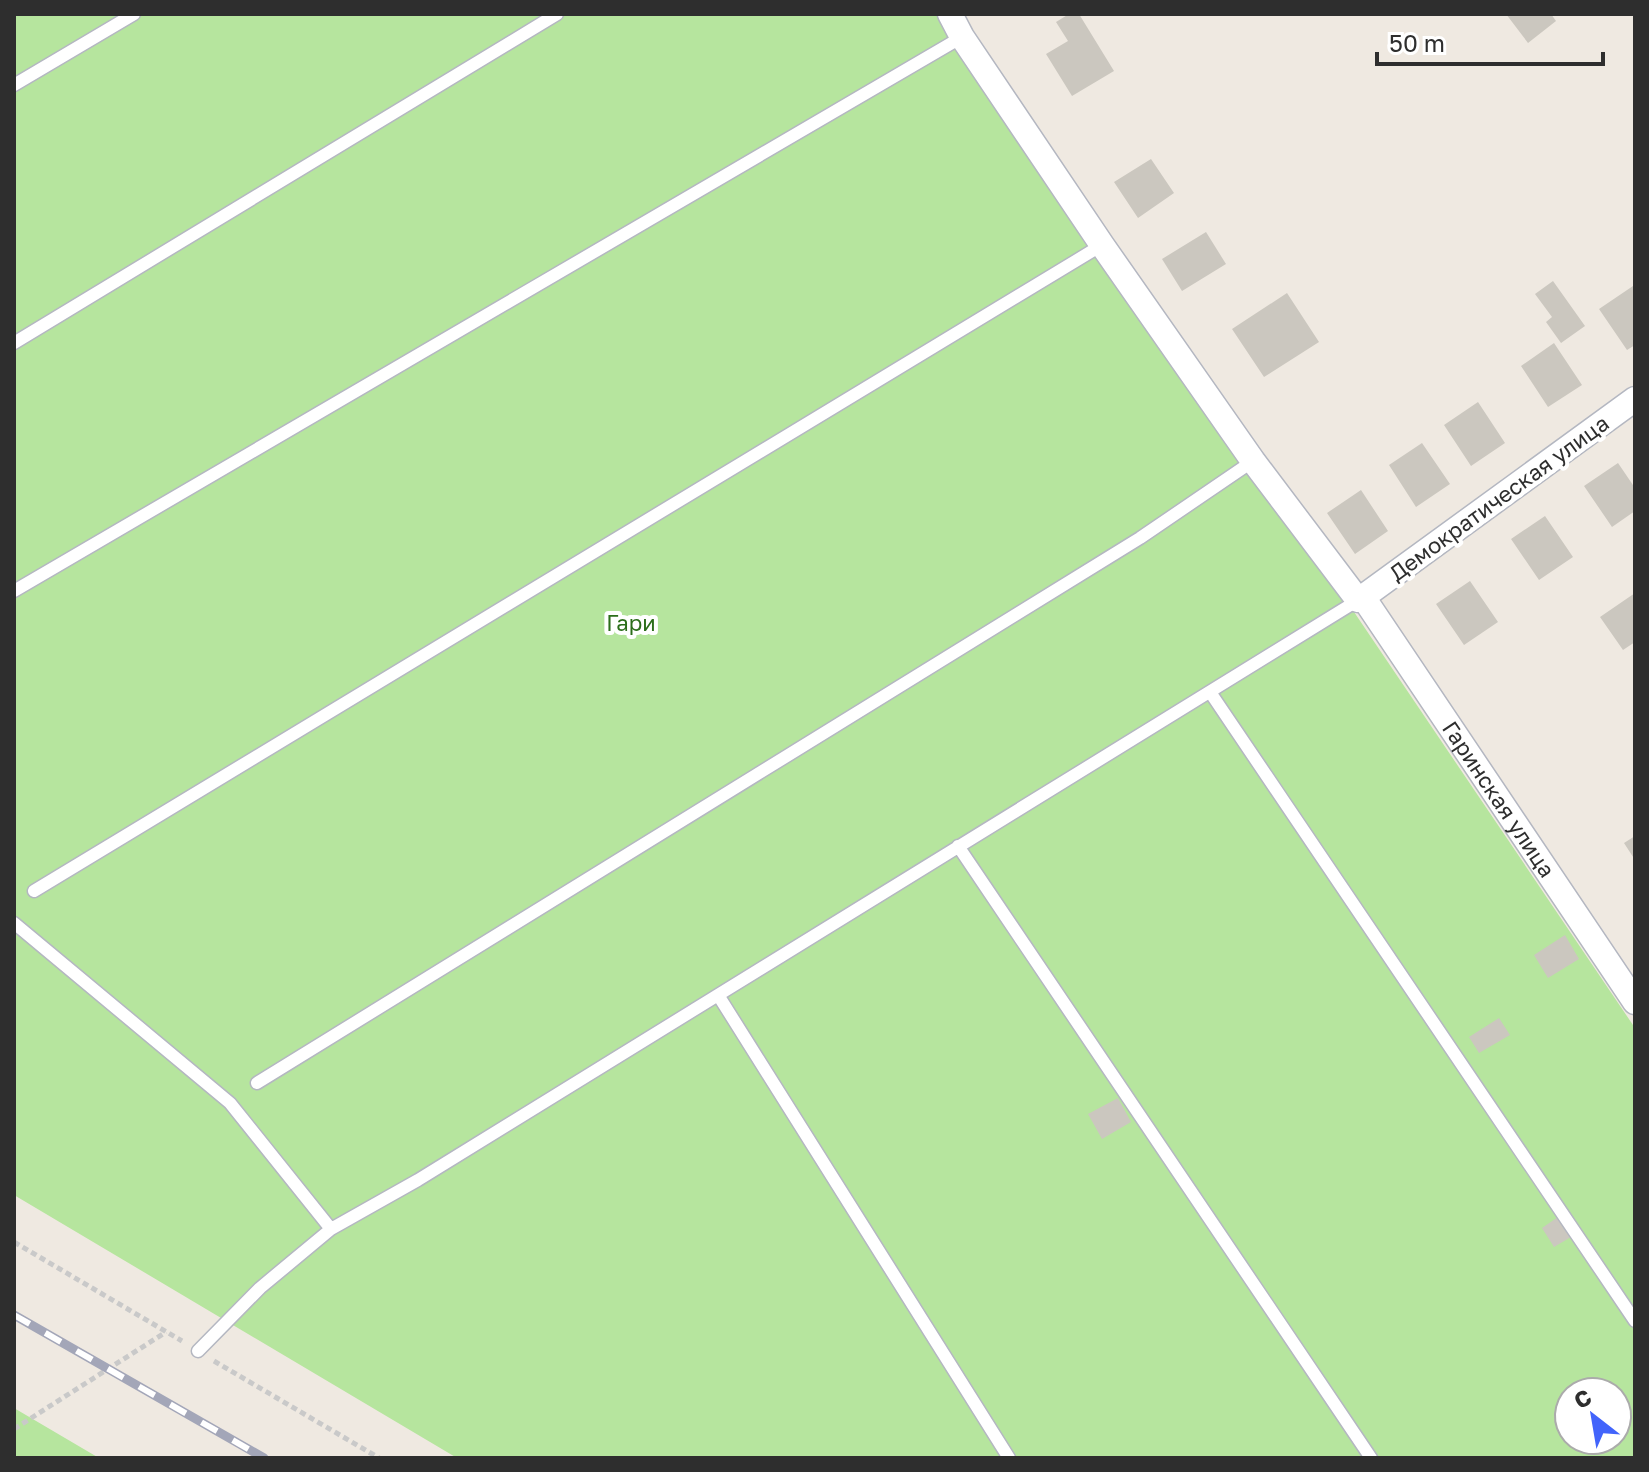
<svg xmlns="http://www.w3.org/2000/svg" width="1649" height="1472" font-family="'Golos Text',sans-serif">
  <style>
    .green { fill: #b6e59e; fill-rule: evenodd }
    .building { fill: #cbc7bf }
    .lines { fill: none; stroke-linecap: round; stroke-linejoin: round }
    .lane-casing { stroke: #b4b7c1; stroke-width: 15 }
    .street-casing { stroke: #b4b7c1; stroke-width: 27 }
    .path { stroke: #c9c9c9; stroke-width: 5; stroke-dasharray: 6 4; stroke-linecap: butt }
    .lane { stroke: #fff; stroke-width: 12 }
    .street { stroke: #fff; stroke-width: 24 }
    .rail-casing { stroke: #a3a6b8; stroke-width: 9 }
    .rail { stroke: #fff; stroke-width: 6; stroke-dasharray: 18; stroke-linecap: butt }
    .labels { text-anchor: middle; stroke-width: 8; stroke-linejoin: round; paint-order: stroke }
    .street-label { font-size: 22px; fill: #2e2e2e; stroke: #fff }
    .park-label { font-size: 22px; fill: #2c6e1b; stroke: #fff }
  </style>
  <rect width="100%" height="100%" fill="#efe9e1"/>
  <!-- green -->
  <path class="green" d="M 14,14 L 955,14 L 1352,609 L 1635,1028 L 1635,1458 L 457,1458 L 14,1195 ZM 1569,1392 L 1617,1392 L 1617,1440 L 1569,1440 Z
    M 14,1408 L 99,1458 L 14,1458 Z"/>
  <!-- building -->
  <path class="building" d="M 1069,14 L 1079,14 L 1114,71 L 1072,96 L 1046,54 L 1068,41 L 1056,22 Z
    M 1506,14 L 1551,14 L 1556,21 L 1528,43 Z
    M 1151,159 L 1174,193 L 1138,218 L 1114,182 Z
    M 1206,232 L 1226,264 L 1182,291 L 1162,259 Z
    M 1553,281 L 1585,326 L 1561,343 L 1546,322 L 1552,317 L 1535,294 Z
    M 1633,286 L 1635,289 L 1635,345 L 1627,350 L 1599,309 Z
    M 1287,293 L 1319,342 L 1264,377 L 1232,329 Z
    M 1554,343 L 1582,385 L 1548,407 L 1521,366 Z
    M 1478,402 L 1505,443 L 1471,466 L 1444,425 Z
    M 1422,443 L 1450,484 L 1416,507 L 1389,465 Z
    M 1618,463 L 1635,488 L 1635,511 L 1612,527 L 1584,486 Z
    M 1361,490 L 1388,531 L 1355,554 L 1327,513 Z
    M 1545,516 L 1573,557 L 1539,580 L 1511,539 Z
    M 1470,581 L 1498,622 L 1464,645 L 1436,604 Z
    M 1635,593 L 1635,642 L 1623,650 L 1600,617 Z
    M 1635,836 L 1635,860 L 1624,843 Z
    M 1565,935 L 1579,959 L 1548,978 L 1534,955 Z
    M 1499,1018 L 1510,1035 L 1479,1053 L 1469,1037 Z
    M 1118,1098 L 1131,1122 L 1102,1139 L 1088,1114 Z
    M 1558,1217 L 1571,1237 L 1554,1247 L 1542,1228 Z"/>
  <g class="lines">
    <defs>
      <path id="lane" d="M 14,85 L 134,14
        M 14,343 L 557,14
        M 14,591 L 962,37
        M 1210,692 L 1635,1321
        M 958,846 L 1371,1458
        M 34,891 L 1102,245
        M 14,923 L 230,1103 L 331,1229
        M 718,995 L 1009,1458
        M 257,1083 L 1140,538 L 1253,461
        M 198,1351 L 260,1288 L 331,1229 L 418,1180 L 1360,599"/>
      <g id="street">
        <path d="M 950,14 L 962,37 L 1102,245 L 1253,461 L 1358,600"/>
        <path id="s1" d="M 1635,399 L 1363,597 L 1635,1002"/>
      </g>
    </defs>
    <!-- lane casing -->
    <use href="#lane" class="lane-casing"/>
    <!-- street casing -->
    <use href="#street" class="street-casing"/>
    <!-- path -->
    <path class="path" d="M 14,1242 L 182,1341
      M 214,1361 L 379,1458
      M 14,1429 L 166,1332"/>
    <!-- lane -->
    <use href="#lane" class="lane"/>
    <!-- street -->
    <use href="#street" class="street"/>
    <defs>
      <path id="rail" d="M 14,1315 L 264,1458"/>
    </defs>
    <!-- rail casing -->
    <use href="#rail" class="rail-casing"/>
    <!-- rail -->
    <use href="#rail" class="rail"/>
  </g>
  <g class="labels">
    <!-- street labels -->
    <g class="street-label">
      <text transform="translate(1499 498) rotate(-36)" y="8">Демократическая улица</text>
      <text dy="8" stroke="none"><textPath href="#s1" startOffset="580">Гаринская улица</textPath></text>
    </g>
    <!-- park labels -->
    <g class="park-label">
      <text x="631" y="631">Гари</text>
    </g>
  </g>
  <!-- border -->
  <rect width="1649" height="1472" fill="none" stroke="#2e2e2e" stroke-width="32"/>
  <!-- north arrow -->
  <g transform="translate(1593 1416) rotate(329)"><circle r="38" fill="#ffffff" stroke="#ababab" stroke-width="2"/>
  <path d="M0-6L14 30L0 20L-14 30Z" fill="#4264fb"/>
  <text y="-12" font-size="22" font-weight="bold" text-anchor="middle" fill="#2e2e2e">С</text>
  </g>
  <!-- scale -->
  <path d="M1377 52v12h226v-12" fill="none" stroke="#2e2e2e" stroke-width="4"/>
  <text x="1389" y="52" font-size="24" fill="#2e2e2e" stroke="#ffffff" stroke-width="6" paint-order="stroke">50 m</text>
</svg>
